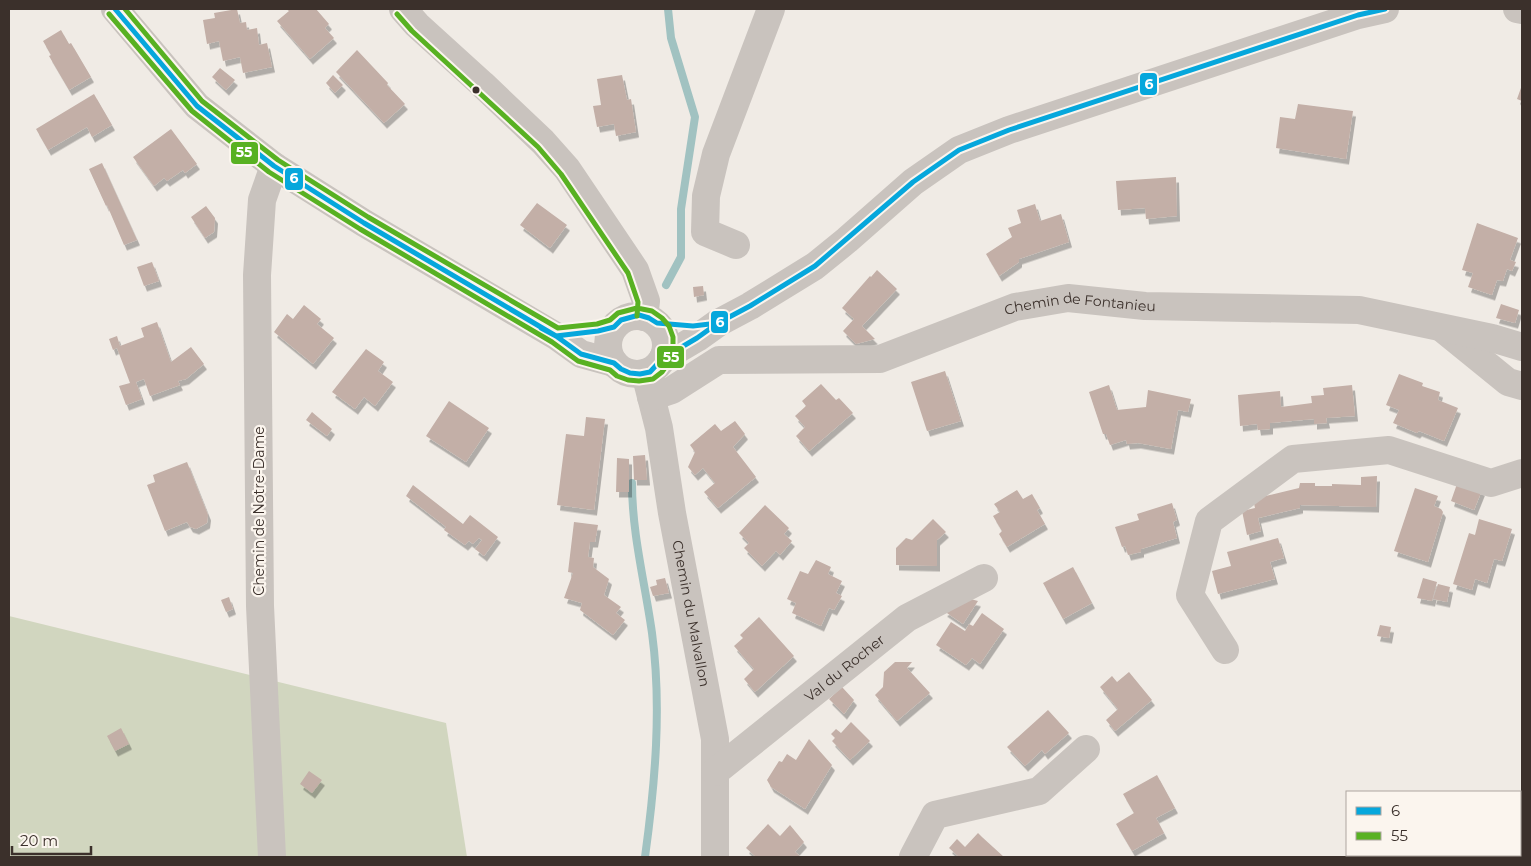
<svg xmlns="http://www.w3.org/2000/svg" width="1531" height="866" font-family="Montserrat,sans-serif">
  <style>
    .green { fill: #d1d6bf }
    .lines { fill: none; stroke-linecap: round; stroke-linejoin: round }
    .stream { stroke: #a1c2c1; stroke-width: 8 }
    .building { fill: #c3afa7; filter: url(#shadow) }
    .minor { stroke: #c9c3be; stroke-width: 28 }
    .bus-1-casing { stroke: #fbf5ee; stroke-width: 9 }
    .bus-2-casing { stroke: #fbf5ee; stroke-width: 9 }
    .bus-1 { stroke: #06a7dc; stroke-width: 5 }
    .bus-2 { stroke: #58b122; stroke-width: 5 }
    .bus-dot { fill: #3b302b; stroke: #fbf5ee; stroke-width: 2 }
    .labels { text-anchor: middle; stroke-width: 4.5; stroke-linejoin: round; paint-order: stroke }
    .street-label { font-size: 14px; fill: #3b302b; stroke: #fbf5ee }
    .line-badge { stroke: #fbf5ee; stroke-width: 2 }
    .badge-label { font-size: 14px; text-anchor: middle; font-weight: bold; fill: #fff }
  </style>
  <defs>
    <filter id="shadow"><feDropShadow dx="3" dy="5.5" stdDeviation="0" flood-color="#0004"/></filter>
  </defs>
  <rect width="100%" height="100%" fill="#f0ebe5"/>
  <!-- green -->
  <path class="green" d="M 9,616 L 446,723 L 467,857 L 9,857 Z"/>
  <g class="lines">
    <!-- stream -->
    <path class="stream" d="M 666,285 L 681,257 L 681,209 L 695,117 L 671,38 L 668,9
      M 632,483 C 632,534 645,583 652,633 C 662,707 655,784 645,857"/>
  </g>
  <!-- building -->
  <path class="building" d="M 237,9 L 240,23 L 246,22 L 247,30 L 257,28 L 259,45 L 267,43 L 272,67 L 243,73 L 240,57 L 223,61 L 219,41 L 207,44 L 203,20 L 215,18 L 214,13 Z
    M 286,9 L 316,9 L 329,24 L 325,28 L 334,38 L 310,59 L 277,21 L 289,11 Z
    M 61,30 L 69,44 L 71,43 L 91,77 L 69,90 L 49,56 L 51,55 L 43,41 Z
    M 357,50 L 388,83 L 387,85 L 405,104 L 384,123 L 336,72 Z
    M 220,68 L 235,80 L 226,90 L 212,77 Z
    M 333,75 L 343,85 L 335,93 L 326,83 Z
    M 622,75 L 627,100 L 631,99 L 636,132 L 616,136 L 614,124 L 597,127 L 593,106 L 601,105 L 597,79 Z
    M 1522,85 L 1522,101 L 1517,99 Z
    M 94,94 L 112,125 L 92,137 L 87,127 L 48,150 L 36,129 Z
    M 1298,104 L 1353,111 L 1346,159 L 1276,148 L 1280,117 L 1295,119 Z
    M 171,129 L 197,164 L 185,173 L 183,170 L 167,181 L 164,178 L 154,186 L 133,157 Z
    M 102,163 L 137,240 L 124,245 L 107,205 L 106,206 L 89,169 Z
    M 1176,177 L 1177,216 L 1146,219 L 1145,208 L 1118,210 L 1116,181 Z
    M 537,203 L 567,225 L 550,248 L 520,225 Z
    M 1035,204 L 1040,221 L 1061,214 L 1069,242 L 1019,259 L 1019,262 L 999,276 L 986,254 L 1012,237 L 1008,228 L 1021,223 L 1017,210 Z
    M 206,206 L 215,218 L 214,232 L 205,238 L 191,217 Z
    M 1477,223 L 1518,238 L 1510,260 L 1516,262 L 1512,271 L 1507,269 L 1503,281 L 1497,280 L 1492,295 L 1468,287 L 1473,273 L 1462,270 Z
    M 152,262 L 159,281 L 144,286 L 137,267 Z
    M 877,270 L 897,289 L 862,326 L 875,339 L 856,344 L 843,331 L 854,319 L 842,308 L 870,276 L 871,277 Z
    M 703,286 L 704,295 L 694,297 L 693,287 Z
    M 1501,304 L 1519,310 L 1515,323 L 1496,318 Z
    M 304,305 L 321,319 L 317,324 L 334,338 L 313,364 L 274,332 L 287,314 L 293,319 Z
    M 157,322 L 171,362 L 191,347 L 204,364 L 186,379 L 178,381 L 180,385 L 150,396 L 144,379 L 136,382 L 142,399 L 126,405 L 119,386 L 130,383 L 117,348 L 113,350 L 109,339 L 117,336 L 120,346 L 144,337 L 141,328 Z
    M 366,349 L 384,362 L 378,371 L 393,382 L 375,406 L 364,397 L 355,409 L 332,392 Z
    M 945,371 L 961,421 L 927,431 L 911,382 Z
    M 1399,374 L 1423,383 L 1422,386 L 1440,392 L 1438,400 L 1458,408 L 1444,441 L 1419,431 L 1417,433 L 1393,423 L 1399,410 L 1386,405 Z
    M 821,384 L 836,400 L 839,398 L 853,413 L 809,451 L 796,436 L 805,427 L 795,416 L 806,406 L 802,401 Z
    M 1109,385 L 1117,410 L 1146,407 L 1148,390 L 1191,399 L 1188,412 L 1178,410 L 1171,449 L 1138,443 L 1127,444 L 1126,440 L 1110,445 L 1106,434 L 1103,434 L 1089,392 Z
    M 1352,385 L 1355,416 L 1326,418 L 1327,423 L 1314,424 L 1314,419 L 1270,423 L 1270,429 L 1258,430 L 1257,424 L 1240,426 L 1238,395 L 1280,391 L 1281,407 L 1312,403 L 1311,396 L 1324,395 L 1323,388 Z
    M 449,401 L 489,428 L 466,462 L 426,436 Z
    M 312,412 L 332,429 L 327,436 L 306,420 Z
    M 586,417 L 605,419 L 594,510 L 557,505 L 566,434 L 584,436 Z
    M 735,421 L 745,434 L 733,447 L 756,477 L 718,508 L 704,492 L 715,483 L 703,468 L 695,475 L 688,467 L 695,452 L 690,445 L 715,424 L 721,431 Z
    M 645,455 L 647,480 L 634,480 L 633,456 Z
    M 617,458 L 629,459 L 629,492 L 616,492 Z
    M 187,462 L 208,515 L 207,523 L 196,529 L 190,527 L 187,522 L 165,531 L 147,485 L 155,482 L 153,475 Z
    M 1377,476 L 1376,507 L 1300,505 L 1300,508 L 1258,518 L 1261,531 L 1247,535 L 1242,511 L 1255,508 L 1253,499 L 1299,488 L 1300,483 L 1315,483 L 1315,486 L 1332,486 L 1332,484 L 1361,485 L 1361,477 Z
    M 1458,481 L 1482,490 L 1474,510 L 1451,501 Z
    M 413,485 L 463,524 L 470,515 L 498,537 L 484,556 L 475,549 L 482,540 L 479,538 L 473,544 L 469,541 L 465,545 L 444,530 L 446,527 L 406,496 Z
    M 1415,488 L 1438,496 L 1434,506 L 1441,509 L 1443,512 L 1428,562 L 1394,551 Z
    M 1017,490 L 1023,499 L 1032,494 L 1040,508 L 1037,510 L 1045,524 L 1007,547 L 999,534 L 1002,531 L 993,516 L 1000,512 L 994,504 Z
    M 1172,503 L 1177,520 L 1173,522 L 1177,538 L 1141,549 L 1141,552 L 1128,555 L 1125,546 L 1122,547 L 1115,527 L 1139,520 L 1137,514 Z
    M 765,505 L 789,528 L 784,534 L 792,541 L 780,555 L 776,551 L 762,566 L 744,548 L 749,543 L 739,533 Z
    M 933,519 L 946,532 L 937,540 L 937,566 L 896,565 L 896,548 L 906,538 L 912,540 Z
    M 1479,519 L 1512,529 L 1502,561 L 1494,559 L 1487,583 L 1475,579 L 1472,590 L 1453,584 L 1469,533 L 1475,535 Z
    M 574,522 L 598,525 L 595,542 L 590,542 L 588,557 L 594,558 L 593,567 L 609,579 L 604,595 L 621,607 L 616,613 L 625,620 L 613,635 L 580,610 L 582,603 L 564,598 L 573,573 L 568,572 Z
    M 1278,538 L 1284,558 L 1270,562 L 1275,579 L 1218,594 L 1212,571 L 1231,566 L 1227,552 Z
    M 816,560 L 831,567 L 828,574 L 842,581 L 836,593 L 842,596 L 834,610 L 829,608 L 821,626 L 792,613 L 796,603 L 787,599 L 800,571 L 808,574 Z
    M 1073,567 L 1092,603 L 1063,619 L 1043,583 Z
    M 665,578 L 669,593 L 653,596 L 650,587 L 657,585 L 656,580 Z
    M 1423,578 L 1437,582 L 1432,601 L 1417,598 Z
    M 1438,584 L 1450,587 L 1447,602 L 1433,599 Z
    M 229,597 L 233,609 L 226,612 L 221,600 Z
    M 963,597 L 978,601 L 963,624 L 944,611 Z
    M 982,613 L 1004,629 L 980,664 L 972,658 L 966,665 L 936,645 L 951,622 L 965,631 L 969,624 L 973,626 Z
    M 759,617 L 794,656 L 755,692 L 744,679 L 754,669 L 734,646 L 743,638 L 740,635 Z
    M 1380,625 L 1391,627 L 1389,638 L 1377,636 Z
    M 895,662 L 912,662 L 907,668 L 930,693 L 897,721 L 875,695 L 883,687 L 884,672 Z
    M 1129,672 L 1152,700 L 1115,731 L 1106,720 L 1118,709 L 1100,687 L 1112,676 L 1117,682 Z
    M 842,687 L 854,700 L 844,714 L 829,699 Z
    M 1048,710 L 1069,733 L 1045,754 L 1042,750 L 1025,766 L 1007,747 Z
    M 851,722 L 870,741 L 850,760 L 832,741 L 835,738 L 831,734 L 836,729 L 841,733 Z
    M 121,728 L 129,744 L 115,751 L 107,736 Z
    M 809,739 L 832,765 L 805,809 L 771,787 L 767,780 L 779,761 L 782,762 L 787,754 L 796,760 Z
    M 309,771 L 322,780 L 312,793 L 300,784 Z
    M 1157,775 L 1175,808 L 1156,818 L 1164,833 L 1132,851 L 1116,824 L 1134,813 L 1123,794 Z
    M 768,824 L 780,836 L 790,825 L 804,842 L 795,852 L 801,857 L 756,857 L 746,848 Z
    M 978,833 L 982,837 L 1004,857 L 959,857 L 949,848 L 957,839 L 965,847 Z"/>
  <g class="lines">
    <!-- minor -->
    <g class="minor">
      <path d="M 115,9 L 197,106 L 274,166 L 364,223 L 556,336 L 581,354 L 614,363"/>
      <path d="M 403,9 L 417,25 L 482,84 L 543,142 L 567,169 L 635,270 L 646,301 L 644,317"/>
      <path d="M 1517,9 L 1522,10"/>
      <path d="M 736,245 L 705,232 L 706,196 L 716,154 L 771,9"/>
      <circle cx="637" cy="345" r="29"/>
      <path d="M 1444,330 L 1508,382 L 1522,386"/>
      <path d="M 663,358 L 697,338 L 718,323 L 750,306 L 815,266 L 847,240 L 913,182 L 959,150 L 1009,130 L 1358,15 L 1385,9"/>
      <path id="s1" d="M 645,373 L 659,428 L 672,513 L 715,739 L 715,857"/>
      <path id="s2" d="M 651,397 L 672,390 L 719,360 L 880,359 L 1015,307 L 1068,298 L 1145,306 L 1359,310 L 1492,338 L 1522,347"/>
      <path d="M 1225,650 L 1190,595 L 1209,521 L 1293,459 L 1389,450 L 1491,483 L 1522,473"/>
      <path id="s3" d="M 715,772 L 907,618 L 984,578"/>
      <path d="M 272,857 L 260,606 L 257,275 L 262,200 L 274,166"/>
      <path d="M 913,857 L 935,815 L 1039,791 L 1086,749"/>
    </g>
    <defs>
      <path id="bus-1" d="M 115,9 L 197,106 L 274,166 L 364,223 L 556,336 L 581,354 L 614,363 L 621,369 L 630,373 L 640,374 L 650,372 L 663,358 L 697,338 L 718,323 L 750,306 L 815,266 L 913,182 L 959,150 L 1009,130 L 1358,15 L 1385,9
        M 541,328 L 556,336 L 598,331 L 614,327 L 621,320 L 639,315 L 649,318 L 657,323 L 693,326 L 718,323 L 731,316"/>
      <path id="bus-2" d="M 109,14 L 192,111 L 269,172 L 360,229 L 552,342 L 578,361 L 610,370 L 617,376 L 628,380 L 639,381 L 653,379 L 662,372 L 669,362 L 673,350 L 673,337 L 669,326 L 662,318 L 652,311 L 637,308 L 618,313 L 610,320 L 597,324 L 558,328 L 368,217 L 278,160 L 202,101 L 125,9
        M 397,14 L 412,31 L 538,147 L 561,174 L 628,273 L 638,302 L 637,316"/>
    </defs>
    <!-- bus-1 casing -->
    <use href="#bus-1" class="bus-1-casing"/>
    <!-- bus-2 casing -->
    <use href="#bus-2" class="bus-2-casing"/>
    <!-- bus-1 -->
    <use href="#bus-1" class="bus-1"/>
    <!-- bus-2 -->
    <use href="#bus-2" class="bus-2"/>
  </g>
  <!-- markers -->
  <circle class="bus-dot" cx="476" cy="90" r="4.5"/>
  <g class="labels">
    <!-- street labels -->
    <g class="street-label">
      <text dy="5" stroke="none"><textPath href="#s2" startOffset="449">Chemin de Fontanieu</textPath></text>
      <text transform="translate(259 511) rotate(-90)" y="5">Chemin de Notre-Dame</text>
      <text dy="5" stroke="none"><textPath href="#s1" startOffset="245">Chemin du Malvallon</textPath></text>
      <text dy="5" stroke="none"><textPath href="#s3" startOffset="166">Val du Rocher</textPath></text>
    </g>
  </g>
  <g class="line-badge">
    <rect x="1139" y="72" width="19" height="24" rx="5" fill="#06a7dc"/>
    <rect x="230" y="141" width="29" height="24" rx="5" fill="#58b122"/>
    <rect x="284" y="167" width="20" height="24" rx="5" fill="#06a7dc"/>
    <rect x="710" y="310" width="19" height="24" rx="5" fill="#06a7dc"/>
    <rect x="656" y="345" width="29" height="24" rx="5" fill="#58b122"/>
  </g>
  <g class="badge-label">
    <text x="1149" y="89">6</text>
    <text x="244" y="157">55</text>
    <text x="294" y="183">6</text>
    <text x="720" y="327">6</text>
    <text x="671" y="362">55</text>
  </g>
  <!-- border -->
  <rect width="1531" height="866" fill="none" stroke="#3b302b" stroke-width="20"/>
  <!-- legend -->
  <rect x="1346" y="791" width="175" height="65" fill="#fbf5ee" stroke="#aea6a0"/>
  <rect x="1356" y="807" width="25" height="8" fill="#06a7dc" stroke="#aea6a0"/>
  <text x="1391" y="816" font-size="15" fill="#3b302b">6</text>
  <rect x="1356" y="832" width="25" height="8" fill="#58b122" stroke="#aea6a0"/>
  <text x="1391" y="841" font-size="15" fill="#3b302b">55</text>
  <!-- scale -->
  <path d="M12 846v8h79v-8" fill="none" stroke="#3b302b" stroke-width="2.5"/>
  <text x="20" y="846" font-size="15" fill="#3b302b" stroke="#fbf5ee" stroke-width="4" paint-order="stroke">20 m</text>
</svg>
